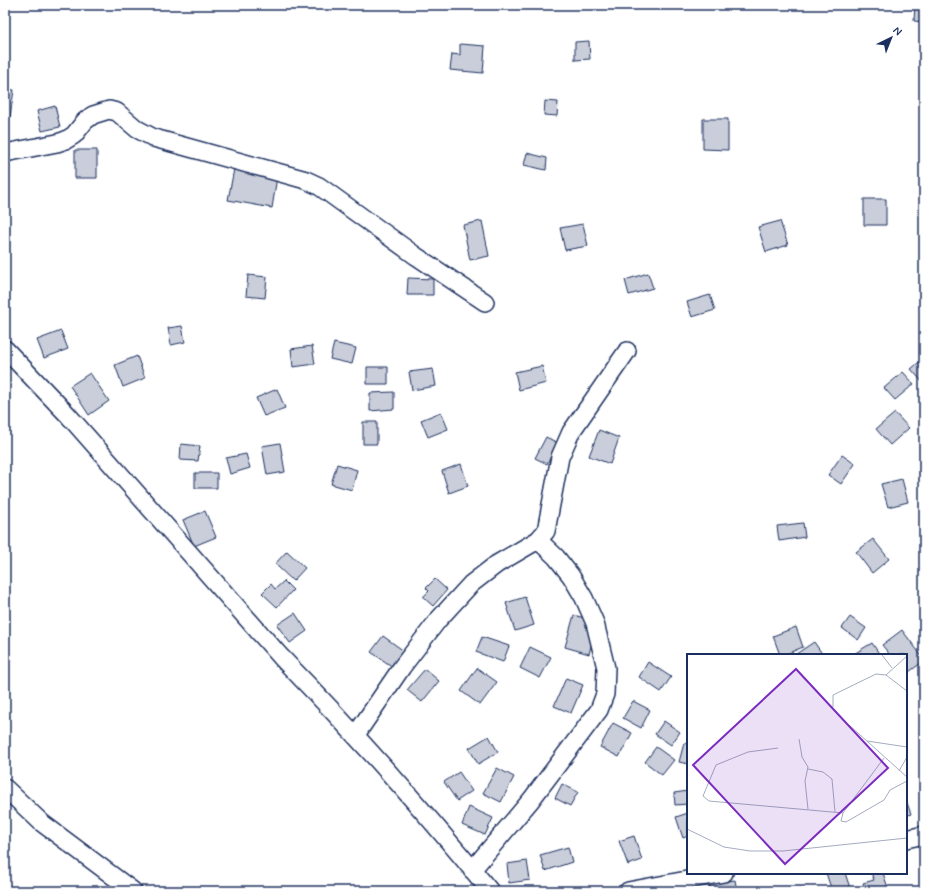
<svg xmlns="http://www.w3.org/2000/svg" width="929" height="896" font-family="Mynerve,sans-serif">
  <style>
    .building { fill: #caceda; stroke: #1b2f5e }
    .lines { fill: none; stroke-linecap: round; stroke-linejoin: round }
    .minor-casing { stroke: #1b2f5e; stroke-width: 20 }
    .minor { stroke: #fff; stroke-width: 17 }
    .inset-road { fill: none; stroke: #a4acbf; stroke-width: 1 }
    .view { fill: #7b2cbf; fill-opacity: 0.15; stroke: #7b2cbf; stroke-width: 2 }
    .inset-edge { fill: none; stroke: #1b2f5e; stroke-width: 2 }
  </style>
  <rect width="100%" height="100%" fill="#fff"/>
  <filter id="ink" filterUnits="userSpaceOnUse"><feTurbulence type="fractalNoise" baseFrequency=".025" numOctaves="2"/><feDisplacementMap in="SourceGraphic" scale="8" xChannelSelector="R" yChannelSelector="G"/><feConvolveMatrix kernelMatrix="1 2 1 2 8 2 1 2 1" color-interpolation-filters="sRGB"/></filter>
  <g filter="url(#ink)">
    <!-- building -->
    <path class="building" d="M 915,5 L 924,5 L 924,22 L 914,21 Z
      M 589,41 L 590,59 L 575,60 L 575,42 Z
      M 460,44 L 485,46 L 483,73 L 450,70 L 452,54 L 460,55 Z
      M 5,89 L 14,90 L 10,117 L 5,116 Z
      M 545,101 L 558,102 L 557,116 L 544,115 Z
      M 55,106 L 60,127 L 42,131 L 37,111 Z
      M 703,119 L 728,119 L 728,150 L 703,149 Z
      M 75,150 L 97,150 L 97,178 L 75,178 Z
      M 527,153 L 547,158 L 546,170 L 524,165 Z
      M 234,169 L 277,177 L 272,208 L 228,200 Z
      M 864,199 L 886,199 L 886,225 L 864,225 Z
      M 482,221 L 489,256 L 470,260 L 463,225 Z
      M 780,221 L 788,245 L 766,252 L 758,227 Z
      M 583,224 L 588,246 L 565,250 L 560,228 Z
      M 648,273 L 653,288 L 629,295 L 625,280 Z
      M 248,275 L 267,277 L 265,298 L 246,296 Z
      M 408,278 L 433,279 L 433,295 L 407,295 Z
      M 710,295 L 715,310 L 692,317 L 687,302 Z
      M 182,326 L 185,342 L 171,345 L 168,328 Z
      M 61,331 L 68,349 L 44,358 L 37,340 Z
      M 334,343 L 356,348 L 352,364 L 330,359 Z
      M 312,346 L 315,364 L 293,367 L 291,349 Z
      M 137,356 L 145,378 L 123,387 L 115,365 Z
      M 924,358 L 924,384 L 911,369 Z
      M 542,366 L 546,383 L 519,390 L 515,372 Z
      M 367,367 L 388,367 L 388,384 L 367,384 Z
      M 433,369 L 436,386 L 412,390 L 409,372 Z
      M 903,372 L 914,384 L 895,400 L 884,388 Z
      M 90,373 L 109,401 L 89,415 L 70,386 Z
      M 277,389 L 285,408 L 264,416 L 256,398 Z
      M 394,392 L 394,409 L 370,411 L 370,393 Z
      M 441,412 L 448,429 L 428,437 L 421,420 Z
      M 895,413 L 909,428 L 890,445 L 876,429 Z
      M 363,422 L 377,422 L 377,444 L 363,444 Z
      M 599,430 L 619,438 L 610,464 L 589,456 Z
      M 546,437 L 558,443 L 547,464 L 535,458 Z
      M 280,443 L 285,472 L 267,475 L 262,446 Z
      M 181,444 L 200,446 L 198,461 L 180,460 Z
      M 246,454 L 250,468 L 230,474 L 226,458 Z
      M 842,455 L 855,464 L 841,484 L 828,475 Z
      M 337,464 L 357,470 L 352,490 L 331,484 Z
      M 461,464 L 468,486 L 449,493 L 442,471 Z
      M 195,473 L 217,473 L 217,488 L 195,488 Z
      M 902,479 L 908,502 L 888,507 L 881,484 Z
      M 205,511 L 216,537 L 194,546 L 183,520 Z
      M 803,523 L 805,537 L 779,541 L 777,526 Z
      M 873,539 L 889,559 L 872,573 L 856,552 Z
      M 287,551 L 305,568 L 293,581 L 275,564 Z
      M 435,579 L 447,590 L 433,606 L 423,597 L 429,591 L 426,588 Z
      M 284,581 L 293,590 L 277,607 L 262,593 L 271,584 L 275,589 Z
      M 525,597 L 534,625 L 515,631 L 506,603 Z
      M 295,613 L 307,631 L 290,643 L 277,625 Z
      M 574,615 L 597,622 L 589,654 L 565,647 Z
      M 850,617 L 866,628 L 858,640 L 842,628 Z
      M 796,627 L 803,647 L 784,655 L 780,655 L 773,636 Z
      M 902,630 L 924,659 L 924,661 L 906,674 L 906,655 L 890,655 L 882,645 Z
      M 383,636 L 404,651 L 393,667 L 371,652 Z
      M 482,637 L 509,646 L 503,662 L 476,652 Z
      M 814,642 L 823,655 L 797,655 L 796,654 Z
      M 872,643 L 880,655 L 852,655 Z
      M 530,647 L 551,657 L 540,678 L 520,668 Z
      M 648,662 L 671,677 L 661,692 L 639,677 Z
      M 477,668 L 497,682 L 480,705 L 461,691 Z
      M 425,669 L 439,681 L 422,702 L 407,690 Z
      M 566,678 L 583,685 L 571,713 L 554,706 Z
      M 633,701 L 650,710 L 641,728 L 623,718 Z
      M 664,721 L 680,732 L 671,745 L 655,734 Z
      M 613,723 L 632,733 L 619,757 L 600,747 Z
      M 489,736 L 498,752 L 478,764 L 469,748 Z
      M 684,743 L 688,744 L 688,764 L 679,762 Z
      M 656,747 L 674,760 L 662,775 L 645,762 Z
      M 497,768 L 514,777 L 501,802 L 483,793 Z
      M 459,772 L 472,791 L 457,801 L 444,782 Z
      M 562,784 L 578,792 L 570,806 L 555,798 Z
      M 688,791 L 688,804 L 675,805 L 674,793 Z
      M 906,800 L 911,814 L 906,816 Z
      M 469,807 L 493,818 L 485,835 L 462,825 Z
      M 688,813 L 688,836 L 683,838 L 676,817 Z
      M 634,836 L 642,860 L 628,865 L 619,841 Z
      M 568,847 L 572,862 L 545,871 L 540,855 Z
      M 924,847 L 924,870 L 919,848 Z
      M 527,861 L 530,880 L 509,883 L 507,864 Z
      M 826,873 L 845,873 L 851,891 L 832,891 Z
      M 871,873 L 883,873 L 889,891 L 865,891 L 863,883 L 874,880 Z
      M 735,880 L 737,891 L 710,891 L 709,884 Z
      M 804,887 L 805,891 L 788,891 Z"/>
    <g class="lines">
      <defs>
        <path id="minor" d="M 5,153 L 57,143 L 66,140 L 74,135 L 85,121 L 93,115 L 109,110 L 117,112 L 137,129 L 154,138 L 306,180 L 319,186 L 416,256 L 485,302
          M 5,349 L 68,415 L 281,657 C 354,732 424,810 490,891
          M 355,736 L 402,667 L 438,620 L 471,584 L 497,564 L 538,540 L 546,531 L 560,457 L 571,432 L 627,351
          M 5,788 L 42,823 L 133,891
          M 906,839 L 924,835
          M 472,870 L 531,800 L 599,710 L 605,694 L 606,668 L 595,623 L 584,598 L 571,576 L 556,557 L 538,540
          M 628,891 L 724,873"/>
      </defs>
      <!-- minor casing -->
      <use href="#minor" class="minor-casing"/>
      <!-- minor -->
      <use href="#minor" class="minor"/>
    </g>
  </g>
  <!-- overview -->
  <g transform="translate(687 654)">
    <rect width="220" height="220" fill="#fff"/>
    <path class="inset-road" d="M 195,1 L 205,14M 199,21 L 220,2M 146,53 L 146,41 L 189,20 L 199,21 L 220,37M 162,71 L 220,123M 112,85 L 115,103 L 121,113 L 118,127 L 121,155M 180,87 L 220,93M 91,94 L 61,98 L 29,111 L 16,142 L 22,147 L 156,159M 197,104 L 156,159 L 154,167 L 159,168 L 197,146 L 203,136 L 220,127M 121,115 L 136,118 L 145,125 L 148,158M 212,117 L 220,103M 0,175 L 37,193 L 63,197 L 96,197 L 220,184"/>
    <path class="view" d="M 109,15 L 201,114 L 98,210 L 6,111 Z"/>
    <rect width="220" height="220" class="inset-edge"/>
  </g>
  <!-- margin -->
  <rect width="929" height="896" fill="none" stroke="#fff" stroke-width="20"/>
  <rect x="10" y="10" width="909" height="876" fill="none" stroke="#1b2f5e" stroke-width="1.5" filter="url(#ink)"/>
  <!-- north arrow -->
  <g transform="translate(891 38) rotate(43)" stroke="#ffffff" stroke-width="3" paint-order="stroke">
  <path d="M0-3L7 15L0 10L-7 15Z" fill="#1b2f5e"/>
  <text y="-6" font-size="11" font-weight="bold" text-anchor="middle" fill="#1b2f5e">N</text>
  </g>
</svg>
